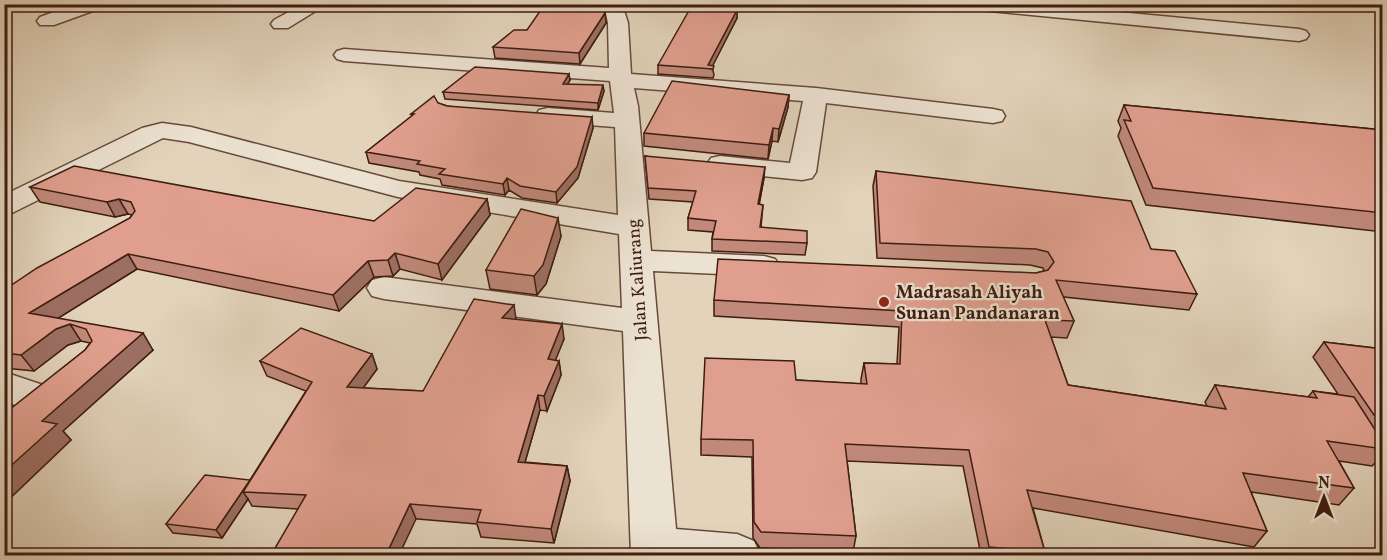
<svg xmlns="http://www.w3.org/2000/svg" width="1387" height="560" font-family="Vollkorn,serif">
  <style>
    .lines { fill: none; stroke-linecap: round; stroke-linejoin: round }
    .minor-casing { stroke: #684a3b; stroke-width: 3 }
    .minor { fill: #ece2d2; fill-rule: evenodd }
    .wall { fill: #c1897a; stroke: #3f1d11; stroke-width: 1.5 }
    .shaded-wall { fill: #9d6f63; stroke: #3f1d11; stroke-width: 1.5 }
    .building { fill: #e09f8e; stroke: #3f1d11; stroke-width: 1.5 }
    .poi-dot { fill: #8f2418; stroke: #ece2d2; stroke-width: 2 }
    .labels { text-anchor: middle; stroke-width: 4.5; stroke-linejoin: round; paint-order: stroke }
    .street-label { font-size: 18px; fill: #3f1d11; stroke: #ece2d2 }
    .poi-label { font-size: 18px; font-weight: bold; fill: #3f1d11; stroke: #ece2d2; text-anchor: start }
  </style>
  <rect width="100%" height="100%" fill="#e2d3ba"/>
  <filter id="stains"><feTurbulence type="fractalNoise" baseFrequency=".00333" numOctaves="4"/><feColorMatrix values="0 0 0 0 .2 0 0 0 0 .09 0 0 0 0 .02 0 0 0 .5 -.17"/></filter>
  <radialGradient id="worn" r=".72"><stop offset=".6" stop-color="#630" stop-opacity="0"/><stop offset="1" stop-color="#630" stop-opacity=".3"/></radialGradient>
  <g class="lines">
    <defs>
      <path id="minor" d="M 76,4 L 104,4 L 101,8 L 54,25 L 40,25 L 37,21 L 40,17 Z
        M 303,4 L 327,4 L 288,28 L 274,28 L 271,24 L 274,20 Z
        M 604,4 L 622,4 L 628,23 L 631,74 L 816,88 L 993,109 L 1002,111 L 1005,116 L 1002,121 L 993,123 L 826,103 L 816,172 L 812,178 L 802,180 L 720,172 L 711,170 L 707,164 L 711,158 L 720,156 L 790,163 L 803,101 L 634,88 L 638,106 L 651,251 L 764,256 L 775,259 L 780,266 L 775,273 L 764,276 L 653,271 L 676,529 L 737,534 L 754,541 L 761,556 L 631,556 L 623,331 L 384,299 L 372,296 L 367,288 L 372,280 L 384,277 L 622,308 L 619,234 L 398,197 L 189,142 L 163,138 L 14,212 L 4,215 L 4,195 L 142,128 L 162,123 L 191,127 L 399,181 L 618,215 L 615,127 L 548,122 L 539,120 L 536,115 L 539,110 L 548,108 L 614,113 L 610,81 L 344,61 L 337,59 L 334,55 L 337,51 L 344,49 L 609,68 L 608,23 Z
        M 961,4 L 1034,4 L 1299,29 L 1306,31 L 1309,35 L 1306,39 L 1299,41 L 970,9 Z
        M 4,372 L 46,386 L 52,396 L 46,406 L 32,411 L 4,401 Z"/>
    </defs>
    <!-- minor casing -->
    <use href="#minor" class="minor-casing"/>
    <!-- minor -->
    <use href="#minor" class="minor"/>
  </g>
  <!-- wall -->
  <path class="wall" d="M 737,10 L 737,18 L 712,66 L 714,75 L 713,78 L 658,74 L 658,65 Z
    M 606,23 L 580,64 L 495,58 L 493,47 L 527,30 Z
    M 570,80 L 567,84 L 604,91 L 598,110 L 445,99 L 443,92 Z
    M 789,95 L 788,107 L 778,142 L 772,141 L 768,159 L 644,146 L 644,133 Z
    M 438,103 L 447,106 L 593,128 L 578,178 L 557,203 L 522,198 L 509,190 L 505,195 L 442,185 L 440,179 L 420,175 L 419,172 L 369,163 L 366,152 L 412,116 L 411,114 Z
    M 1124,105 L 1383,130 L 1383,232 L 1146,205 L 1118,136 L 1121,128 L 1118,121 Z
    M 645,156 L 764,178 L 759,204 L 763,205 L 761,227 L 807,243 L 805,255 L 712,251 L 712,239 L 713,232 L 688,230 L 688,218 L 693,202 L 649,199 Z
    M 876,171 L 1151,249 L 1197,294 L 1189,310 L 1063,297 L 1074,321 L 1067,338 L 1051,337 L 1068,385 L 1207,406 L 1205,402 L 1215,385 L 1308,397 L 1313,391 L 1338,394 L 1313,357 L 1324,342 L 1383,349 L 1383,432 L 1376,432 L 1383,442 L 1383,455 L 1372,466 L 1339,461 L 1354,488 L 1339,505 L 1251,492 L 1267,531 L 1254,547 L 1033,508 L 1045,552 L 1043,555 L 981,555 L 963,466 L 847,461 L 856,536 L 853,552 L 760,548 L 753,538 L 752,457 L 701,455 L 701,439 L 796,380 L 861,384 L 861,379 L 864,363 L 897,364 L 899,327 L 714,316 L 714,300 L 1036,273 L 1044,271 L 1043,268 L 1030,265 L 877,258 L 873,186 Z
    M 30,187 L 374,221 L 487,199 L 490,215 L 442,280 L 400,269 L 393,276 L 374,277 L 339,311 L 137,269 L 58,318 L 153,350 L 63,431 L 71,440 L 4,504 L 4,414 L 85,350 L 90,343 L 81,341 L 68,345 L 34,371 L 4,368 L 4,288 L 7,288 L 130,218 L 132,215 L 128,214 L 115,217 L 40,202 Z
    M 561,236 L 546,284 L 537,295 L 490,289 L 486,270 Z
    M 516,319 L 516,320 L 564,339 L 555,360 L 559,361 L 561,375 L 547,411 L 540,410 L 525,462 L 567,466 L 570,481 L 554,543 L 481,537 L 477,524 L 298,509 L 252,506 L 248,499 L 222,538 L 173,533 L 166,524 L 250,480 L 306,391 L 267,376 L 260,361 L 372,354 L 377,369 L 363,388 L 423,391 Z"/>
  <!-- shaded-wall -->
  <path class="shaded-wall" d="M 737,10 L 737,18 L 711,69 L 708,65 Z
    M 605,13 L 606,23 L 580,64 L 579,53 Z
    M 569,74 L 570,80 L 563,91 L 563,84 Z
    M 603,85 L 604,91 L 598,110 L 598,103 Z
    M 789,95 L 788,107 L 778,142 L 779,129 Z
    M 592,117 L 593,128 L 578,178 L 557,203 L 556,192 Z
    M 773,128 L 772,141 L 768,159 L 769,145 Z
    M 765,167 L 764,178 L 757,216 L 758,204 Z
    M 507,178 L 509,190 L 505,195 L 503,184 Z
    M 119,199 L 128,214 L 115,217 L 107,202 Z
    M 487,199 L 490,215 L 442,280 L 438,264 Z
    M 558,218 L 561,236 L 546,284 L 537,295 L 534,276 Z
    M 395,253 L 400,269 L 393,276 L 388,260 Z
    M 128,254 L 137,269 L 41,329 L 29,313 Z
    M 368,261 L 374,277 L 339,311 L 333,295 Z
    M 514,305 L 516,319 L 505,333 L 502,318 Z
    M 70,324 L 81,341 L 68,345 L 34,371 L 21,355 L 56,329 Z
    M 562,324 L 564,339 L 550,374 L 548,359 Z
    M 143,333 L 153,350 L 63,431 L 71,440 L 4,504 L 4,472 L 42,421 Z
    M 372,354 L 377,369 L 353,402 L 347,387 Z
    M 559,361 L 561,375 L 547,411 L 544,396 Z
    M 538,395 L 540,410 L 521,476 L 518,462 Z
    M 567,466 L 570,481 L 554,543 L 551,529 Z
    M 250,480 L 243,492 L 248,499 L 222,538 L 216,530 Z
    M 410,504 L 416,519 L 399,555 L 386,555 Z"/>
  <!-- building -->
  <path class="building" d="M 545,4 L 603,4 L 605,13 L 579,53 L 493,47 L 514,30 L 527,30 Z
    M 691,7 L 737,10 L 708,65 L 714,66 L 713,69 L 658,65 Z
    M 475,67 L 569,74 L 563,84 L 603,85 L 598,103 L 443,92 Z
    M 672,81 L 789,95 L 779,129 L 773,128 L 769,145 L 644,133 Z
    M 434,96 L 438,103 L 447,106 L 592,117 L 577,167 L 556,192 L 520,186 L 507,178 L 503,184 L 439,174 L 445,169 L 417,164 L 420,161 L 366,152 L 414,114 L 411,114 Z
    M 1124,105 L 1383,130 L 1383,213 L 1153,188 L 1124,120 L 1131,121 Z
    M 645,156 L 765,167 L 758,204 L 763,205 L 760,227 L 807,231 L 807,243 L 712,239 L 716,221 L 688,218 L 696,191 L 648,188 Z
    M 74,166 L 374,221 L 416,188 L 487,199 L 438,264 L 395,253 L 388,260 L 368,261 L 333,295 L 128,254 L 29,313 L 143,333 L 42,421 L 57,424 L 4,472 L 4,414 L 85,350 L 92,341 L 86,329 L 70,324 L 56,329 L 21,355 L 4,353 L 4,288 L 7,288 L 37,268 L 130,218 L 135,211 L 131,202 L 119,199 L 107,202 L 30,187 Z
    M 876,171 L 1131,201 L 1151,249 L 1175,251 L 1197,294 L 1056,280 L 1074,321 L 1045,320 L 1068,385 L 1226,409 L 1215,385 L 1317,398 L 1313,391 L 1354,397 L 1383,442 L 1383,449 L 1327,441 L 1354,488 L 1243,473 L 1267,531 L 1027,490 L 1045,552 L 989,547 L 969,450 L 845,444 L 856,536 L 761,532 L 754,522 L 753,440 L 701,439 L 705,358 L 794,361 L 796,380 L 867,384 L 864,363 L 900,364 L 902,311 L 714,300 L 718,259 L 1036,273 L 1048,270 L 1054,262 L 1048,252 L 1036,249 L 880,243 Z
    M 521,209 L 558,218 L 543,265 L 534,276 L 486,270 Z
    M 474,299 L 514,305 L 502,318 L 562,324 L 548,359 L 559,361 L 544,396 L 538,395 L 518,462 L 567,466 L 551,529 L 477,522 L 481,510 L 410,504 L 386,555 L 271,555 L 306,495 L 243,492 L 312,382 L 260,361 L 301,328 L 372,354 L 347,387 L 423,391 Z
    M 1324,342 L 1383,349 L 1383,416 L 1374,415 Z
    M 205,475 L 250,480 L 216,530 L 166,524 Z"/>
  <!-- markers -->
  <circle class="poi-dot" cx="884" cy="302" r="6"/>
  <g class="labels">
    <!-- street labels -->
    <g class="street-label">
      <text transform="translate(637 280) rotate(-94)" y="6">Jalan Kaliurang</text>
    </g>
    <!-- poi labels -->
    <g class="poi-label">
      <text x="896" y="298">Madrasah Aliyah<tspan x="896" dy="21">Sunan Pandanaran</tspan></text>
    </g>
  </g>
  <!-- margin -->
  <rect width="1387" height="560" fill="none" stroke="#e2d3ba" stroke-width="24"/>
  <rect x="6" y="6" width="1375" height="548" fill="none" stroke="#3f1d11" stroke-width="3"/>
  <rect x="12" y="12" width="1363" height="536" fill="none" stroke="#3f1d11" stroke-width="1.5"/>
  <!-- north arrow -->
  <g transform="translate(1324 497)" stroke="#ece2d2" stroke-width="4.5" paint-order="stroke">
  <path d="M0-4.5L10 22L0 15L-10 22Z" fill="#3f1d11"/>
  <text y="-9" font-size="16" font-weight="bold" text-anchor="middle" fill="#3f1d11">N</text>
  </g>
  <rect width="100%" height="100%" filter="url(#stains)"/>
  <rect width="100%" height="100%" fill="url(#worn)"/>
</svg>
